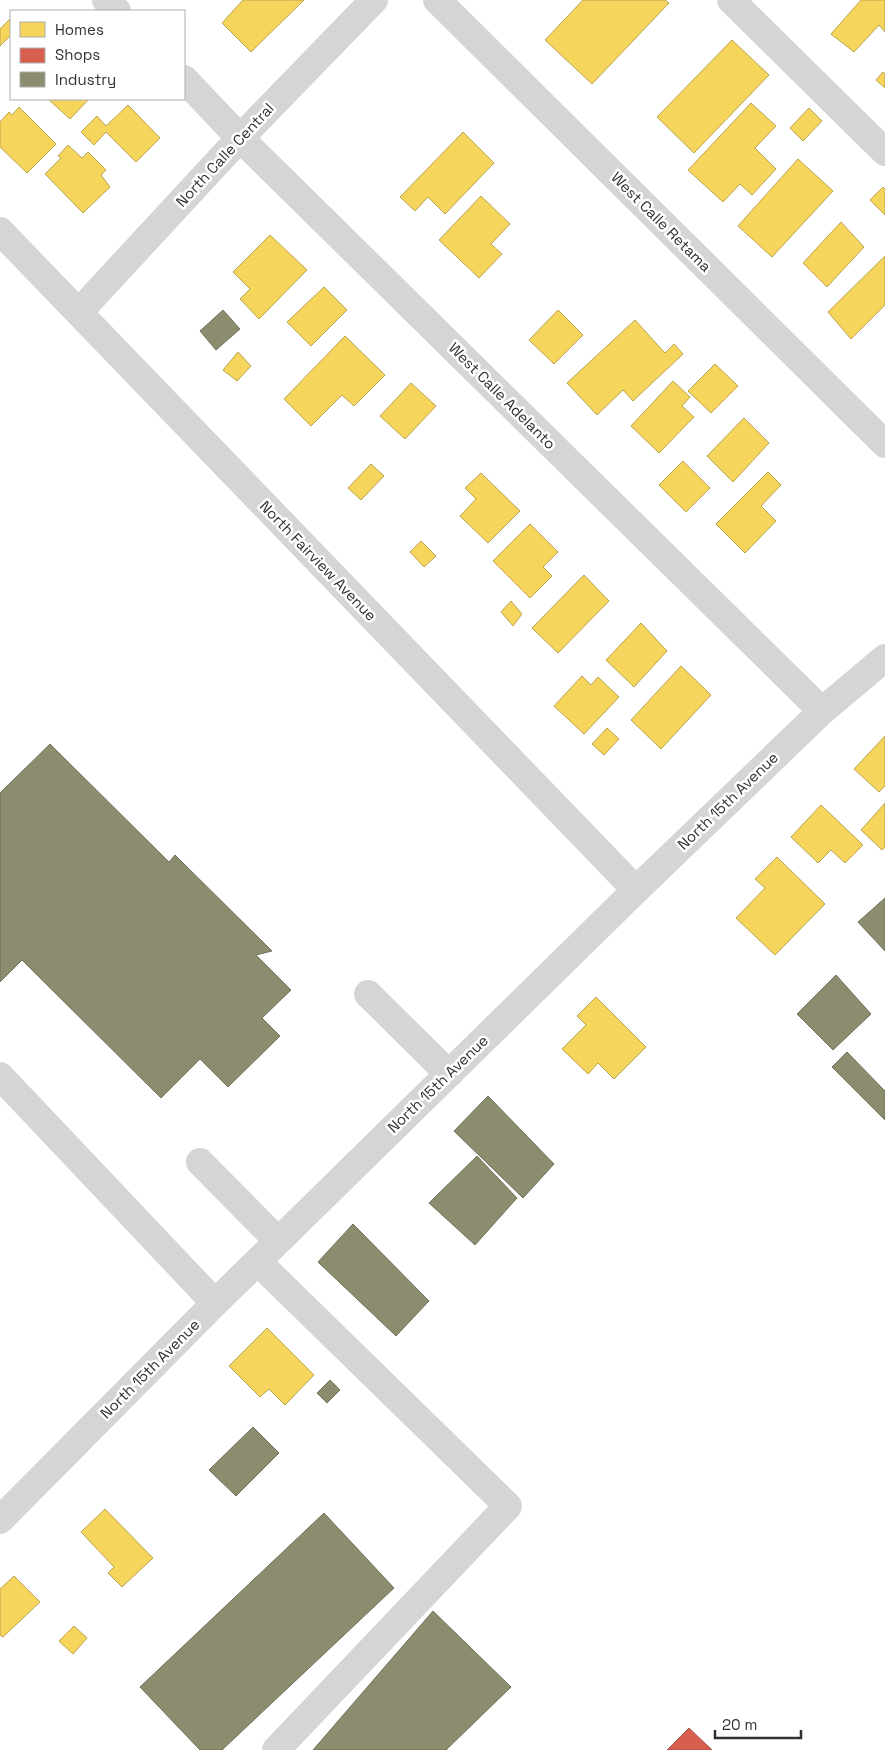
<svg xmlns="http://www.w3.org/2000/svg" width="885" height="1750" font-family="'Space Grotesk',sans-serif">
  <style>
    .homes { fill: #f6d55c; stroke: #bba44f }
    .shops { fill: #d6604d; stroke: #a45245 }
    .industry { fill: #8c8c6e; stroke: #71715c }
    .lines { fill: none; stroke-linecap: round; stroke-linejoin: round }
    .minor { stroke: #d5d5d5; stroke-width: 28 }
    .labels { text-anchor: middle; stroke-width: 5; stroke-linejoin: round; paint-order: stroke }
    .street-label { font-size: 15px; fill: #313131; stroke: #fff }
  </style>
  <rect width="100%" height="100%" fill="#fff"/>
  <!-- homes -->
  <path class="homes" d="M 243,0 L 304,0 L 251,52 L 222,23 Z
    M 583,0 L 665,0 L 669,3 L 592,84 L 545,40 Z
    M 861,0 L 885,0 L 885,32 L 879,25 L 854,52 L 831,34 Z
    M 11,18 L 11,35 L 0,46 L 0,29 Z
    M 732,40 L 769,75 L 694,153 L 657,117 Z
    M 883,72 L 885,74 L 885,88 L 876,80 Z
    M 48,99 L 89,99 L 70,119 Z
    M 751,103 L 776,126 L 755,148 L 776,169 L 752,195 L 740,184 L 723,202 L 688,170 Z
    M 128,105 L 160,138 L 136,162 L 106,132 L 94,145 L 81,132 L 97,116 L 106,126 Z
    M 19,107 L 56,144 L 27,173 L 0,147 L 0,122 L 9,112 L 12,115 Z
    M 809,108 L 822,121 L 803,141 L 790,128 Z
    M 463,132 L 494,163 L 445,214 L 428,197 L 415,211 L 400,197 Z
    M 68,145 L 82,158 L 88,152 L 106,170 L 101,175 L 110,187 L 83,213 L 45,174 L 61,158 L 58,156 Z
    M 798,159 L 833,191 L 772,257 L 738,226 Z
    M 883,187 L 885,189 L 885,215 L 870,200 Z
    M 481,196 L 510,224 L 491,244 L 502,254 L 479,278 L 439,240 Z
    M 841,222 L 864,247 L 827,287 L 803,263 Z
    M 270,235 L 307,270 L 259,319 L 240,299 L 250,289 L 233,272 Z
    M 885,256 L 885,305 L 851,339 L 828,312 Z
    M 324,287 L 347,310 L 311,346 L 287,322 Z
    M 558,310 L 583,335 L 554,364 L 529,340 Z
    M 635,320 L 665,353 L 674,344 L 683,354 L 633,401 L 623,390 L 597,415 L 567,383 Z
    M 345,336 L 385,375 L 354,406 L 342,395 L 311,426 L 284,399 Z
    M 238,352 L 251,366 L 237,381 L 223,370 Z
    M 715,364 L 738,386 L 711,413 L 688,391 Z
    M 673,381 L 690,397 L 682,406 L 694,417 L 659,453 L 631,426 Z
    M 411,383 L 436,406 L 405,439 L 380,416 Z
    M 744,418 L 769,443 L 733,482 L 707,456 Z
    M 683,461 L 710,488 L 686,512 L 659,485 Z
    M 371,464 L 384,476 L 361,500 L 348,488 Z
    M 768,472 L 781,485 L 761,506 L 776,521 L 745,553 L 716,524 Z
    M 481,473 L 520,511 L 488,543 L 460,516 L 476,499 L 465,488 Z
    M 530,524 L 558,552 L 543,567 L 552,576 L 530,598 L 493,561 Z
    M 421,541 L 436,556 L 424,567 L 410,552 Z
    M 584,575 L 609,601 L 558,653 L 532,628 Z
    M 511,601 L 522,614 L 513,626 L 501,612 Z
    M 641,623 L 667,651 L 634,687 L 606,660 Z
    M 681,666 L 711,695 L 661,749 L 631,720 Z
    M 582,676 L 591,685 L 598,677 L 619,697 L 584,734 L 554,706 Z
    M 607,728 L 619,739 L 604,755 L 592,744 Z
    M 885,736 L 885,786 L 879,792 L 854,769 Z
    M 885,803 L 885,847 L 882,850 L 861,830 Z
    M 821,805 L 863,845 L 845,863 L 831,850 L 818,863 L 791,837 Z
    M 777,857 L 825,904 L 775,955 L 736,918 L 765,888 L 755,879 Z
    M 596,997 L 646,1047 L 614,1079 L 598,1063 L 588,1074 L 562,1049 L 586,1025 L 577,1016 Z
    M 267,1328 L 314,1375 L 285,1405 L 269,1389 L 260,1397 L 229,1366 Z
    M 105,1509 L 153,1558 L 122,1587 L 108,1573 L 114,1567 L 81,1532 Z
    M 14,1576 L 40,1602 L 3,1637 L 0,1635 L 0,1589 Z
    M 74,1626 L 87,1638 L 73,1654 L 59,1641 Z"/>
  <!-- shops -->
  <path class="shops" d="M 689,1728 L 712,1750 L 667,1750 Z"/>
  <!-- industry -->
  <path class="industry" d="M 223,310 L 240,329 L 216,350 L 200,331 Z
    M 50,744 L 169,862 L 175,855 L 272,951 L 256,955 L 291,990 L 262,1018 L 280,1036 L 228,1087 L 200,1059 L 161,1098 L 22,960 L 0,982 L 0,793 Z
    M 885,898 L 885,951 L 858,922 Z
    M 836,975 L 871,1014 L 833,1050 L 797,1014 Z
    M 847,1052 L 885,1091 L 885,1120 L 832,1067 Z
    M 488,1096 L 554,1164 L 523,1198 L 454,1131 Z
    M 477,1156 L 517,1198 L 475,1245 L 429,1203 Z
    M 353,1224 L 429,1301 L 396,1336 L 318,1262 Z
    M 330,1380 L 340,1390 L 327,1403 L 317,1393 Z
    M 253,1427 L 279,1453 L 236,1496 L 209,1470 Z
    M 324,1513 L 394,1588 L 222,1750 L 200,1750 L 140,1687 Z
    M 433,1611 L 511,1687 L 446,1750 L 313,1750 Z"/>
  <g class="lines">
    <!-- minor -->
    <path class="minor" d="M 106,0 L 117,11
      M 437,0 L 885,444
      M 731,0 L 885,152
      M 184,79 L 240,138 L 822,711
      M 0,231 L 636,890
      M 79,312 L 240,138 L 374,0
      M 368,994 L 449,1074
      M 0,1076 L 215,1303
      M 200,1162 L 278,1241
      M 258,1262 L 508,1506 L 276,1750
      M 0,1520 L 215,1303 L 636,890 L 822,711 L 885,658"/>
  </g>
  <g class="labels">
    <!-- street labels -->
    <g class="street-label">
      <text transform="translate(225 155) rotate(-47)" y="5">North Calle Central</text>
      <text transform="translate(661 222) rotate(45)" y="5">West Calle Retama</text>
      <text transform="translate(502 396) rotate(45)" y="5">West Calle Adelanto</text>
      <text transform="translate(318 561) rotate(46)" y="5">North Fairview Avenue</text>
      <text transform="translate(728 801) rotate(-44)" y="5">North 15th Avenue</text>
      <text transform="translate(438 1084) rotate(-44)" y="5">North 15th Avenue</text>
      <text transform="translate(150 1369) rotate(-45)" y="5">North 15th Avenue</text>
    </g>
  </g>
  <!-- legend -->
  <rect x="10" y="10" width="175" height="90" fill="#ffffff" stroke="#adadad"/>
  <rect x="20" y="22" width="25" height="15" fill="#f6d55c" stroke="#adadad"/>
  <text x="55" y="35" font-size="15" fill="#313131">Homes</text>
  <rect x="20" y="48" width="25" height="15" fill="#d6604d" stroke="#adadad"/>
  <text x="55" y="60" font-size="15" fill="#313131">Shops</text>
  <rect x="20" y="72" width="25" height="15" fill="#8c8c6e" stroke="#adadad"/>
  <text x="55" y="85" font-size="15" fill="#313131">Industry</text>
  <!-- scale -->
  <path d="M715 1730v8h86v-8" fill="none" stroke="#313131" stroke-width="2.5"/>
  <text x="722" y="1730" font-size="15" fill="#313131" stroke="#ffffff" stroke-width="4" paint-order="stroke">20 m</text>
</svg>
